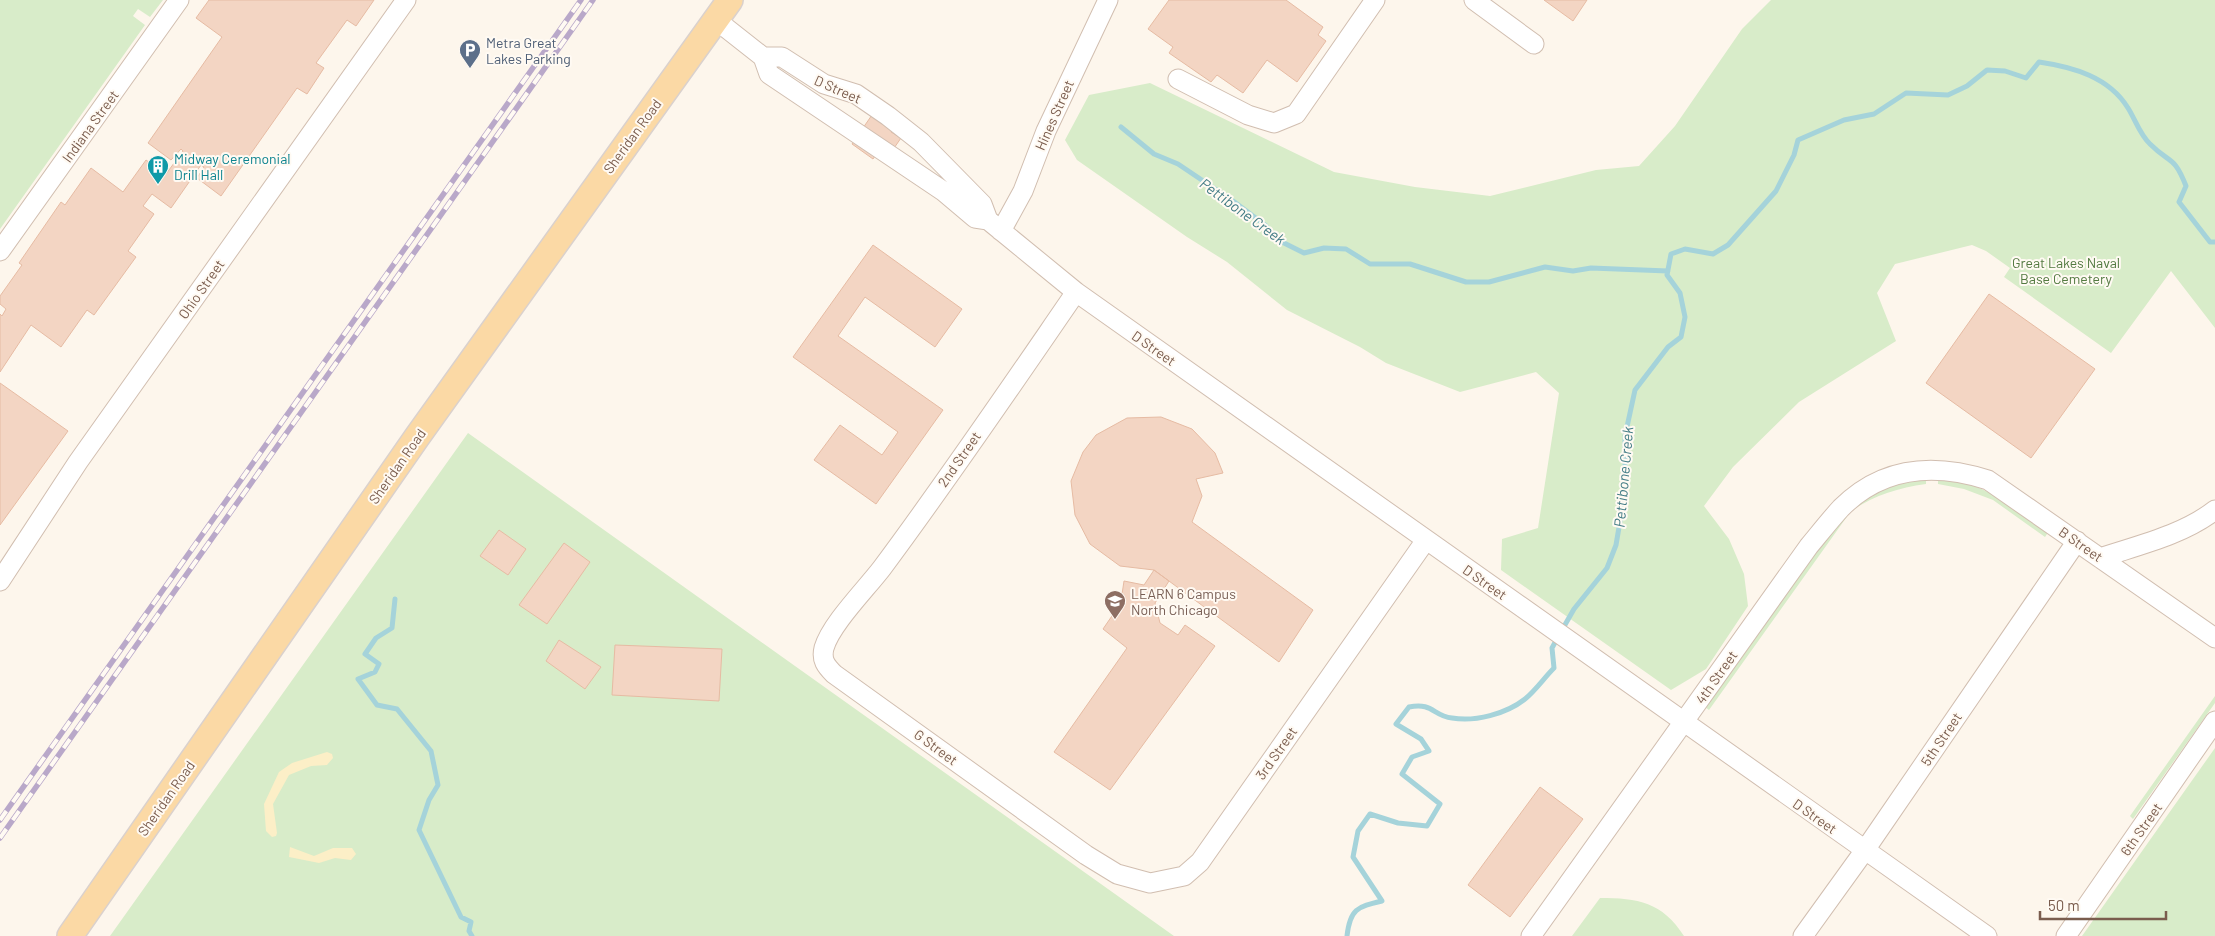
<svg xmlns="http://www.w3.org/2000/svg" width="2215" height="936" viewBox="0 0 2215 936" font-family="Barlow,sans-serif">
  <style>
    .green { fill: #d8ecc9 }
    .sand { fill: #fcefc7 }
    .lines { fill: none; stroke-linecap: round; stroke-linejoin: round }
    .stream { stroke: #a5d3da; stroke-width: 5 }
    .building { fill: #f3d5c3; stroke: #e6bba3 }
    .minor-casing { stroke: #d1beb0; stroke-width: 21 }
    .major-casing { stroke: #dad1cd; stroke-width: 28 }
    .minor { stroke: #fff; stroke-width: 19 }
    .major { stroke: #fbd9a5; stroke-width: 25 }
    .rail-casing { stroke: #b9a8c9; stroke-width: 5.5 }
    .rail { stroke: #fffaf3; stroke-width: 4; stroke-dasharray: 11; stroke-linecap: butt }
    .labels { text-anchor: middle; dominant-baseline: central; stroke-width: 4; stroke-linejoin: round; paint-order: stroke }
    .service-label { font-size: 14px; fill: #4e5e75; stroke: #fffaf3; text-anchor: start }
    .street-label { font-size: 14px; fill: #7a5c4d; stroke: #fffaf3 }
    .culture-label { font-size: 14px; fill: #0d838f; stroke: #fffaf3; text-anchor: start }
    .park-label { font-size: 14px; fill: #537a41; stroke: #fffaf3 }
    .education-label { font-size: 14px; fill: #785e54; stroke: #fffaf3; text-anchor: start }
    .water-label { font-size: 15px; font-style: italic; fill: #437c86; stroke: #fffaf3 }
  </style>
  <rect width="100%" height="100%" fill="#fdf6ec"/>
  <path class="green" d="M0 0H163L150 17 138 9 133 16 145 25 0 229Z
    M1771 0H2215V328L2171 271 2111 353 2004 277 2010 268 1986 251 1972 245 1895 264 1877 293 1896 341 1799 402 1733 467 1704 506 1729 539 1744 574 1748 606 1706 669 1671 690 1501 570 1502 539 1538 528 1559 393 1536 372 1460 392 1386 363 1360 347 1287 310 1227 262 1187 237 1077 160 1065 140 1089 95 1150 83 1334 172 1415 187 1490 196 1596 170 1639 166 1675 126 1742 29Z
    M468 433 1174 936H110Z
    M1926 477V484C1898 488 1875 495 1851 511L1709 710 1705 707 1843 513 1887 485Z
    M1938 478C1987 484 2010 504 2049 531L2045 537 1993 500 1964 489 1938 484Z
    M2215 696V703L2133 819 2130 816Z
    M2215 748V936H2082Z
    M1600 898C1638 898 1662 902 1684 936H1572Z"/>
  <path class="sand" d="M327 752 332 754 333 758 327 765 311 766 289 775 273 804 277 833 276 836 272 837 266 831 264 804 279 772 292 763Z
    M290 847 314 856 333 848H352L356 854 351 860 335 858 319 863 289 857Z"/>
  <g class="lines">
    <path class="stream" d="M1121 127 1154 154 1178 164 1233 201 1265 225 1278 240 1304 253 1324 248 1346 249 1370 264H1410L1466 282H1489L1545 267 1573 271 1591 268 1668 271
      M395 599 392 628 376 638 365 654 379 664 375 672 358 679 377 705 397 709 431 751 438 785 429 800 419 830 461 917 471 922 469 931 472 936
      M1562 630 1574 609 1607 568 1616 545 1625 492V436L1635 390 1668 347 1681 337 1685 317 1680 293 1667 275 1671 254 1685 249 1713 254 1728 245 1776 191 1794 155 1798 140 1844 120 1874 114 1906 93 1948 95 1967 86 1987 70 2005 71 2026 78 2039 62C2073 67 2109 77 2128 108 2135 119 2140 135 2150 144 2170 164 2174 155 2186 186L2179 202 2210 242H2215
      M1347 936C1350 909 1357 907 1382 901L1353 857 1358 831 1370 814 1398 823 1427 826 1440 804 1402 774 1412 757 1429 751 1421 739 1396 724 1409 707C1433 702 1433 716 1452 718 1475 722 1506 714 1525 699 1535 691 1544 678 1554 668L1552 648 1558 637"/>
  </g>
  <path class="building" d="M209 0H374L356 26 347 20 316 63 324 68 307 94 297 88 221 196 197 178 204 167 201 165 171 208 152 194 143 206 154 214 128 251 136 257 94 315 87 310 61 347 31 325 0 372V314L2 316 6 309 0 304V296L22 265 19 263 61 202 65 205 91 168 123 192 146 160 166 174 183 151 181 149 171 160 148 143 222 37 196 18Z
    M1169 0H1286L1323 27 1318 35 1326 41 1297 82 1267 60 1243 93 1217 75 1211 82 1169 53 1173 47 1148 29Z
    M1544 0H1587L1573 21Z
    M874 112 895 126 891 132 901 138 892 151 883 145 873 159 852 144Z
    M873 245 962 309 935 347 865 297 838 336 943 410 876 504 814 460 840 425 882 455 898 432 793 357Z
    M1989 294 2095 369 2031 458 1926 383Z
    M0 383 68 431 0 525Z
    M1161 417 1192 429 1215 453 1223 473 1196 479 1202 496 1192 522 1313 610 1279 662 1154 570 1120 566 1090 544 1075 515 1071 481 1083 452 1096 435 1127 418Z
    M499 530 526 549 508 575 480 556Z
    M564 543 590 562 547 624 519 605Z
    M1154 570 1169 581 1155 603 1160 623 1178 635 1185 625 1215 646 1110 790 1054 752 1127 648 1103 629 1116 610 1110 604 1114 597 1121 601 1124 581 1144 585Z
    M559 640 601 667 585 689 546 661Z
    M615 645 722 649 719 701 612 695Z
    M1540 787 1583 819 1510 917 1468 885Z"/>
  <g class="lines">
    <g class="minor-casing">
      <path id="minor" d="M1474 0 1534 44
        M716 20 763 57 769 74 943 191 975 218 988 220
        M763 57H782L824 84 856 94 888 116 921 142 982 204 988 220 1076 292 1987 936
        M1178 79 1248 115 1274 123 1296 114 1375 0
        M1001 231 1023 191 1046 131 1108 0
        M0 251 179 0
        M1076 292C1012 385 949 478 882 568 866 589 831 624 824 648 821 660 826 666 834 674L1086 855 1117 874 1150 883 1184 876 1200 862 1426 540
        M2100 558C2139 545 2183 535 2215 510
        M0 581 78 462 406 0
        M1531 936 1809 546C1819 534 1830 520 1841 508 1883 466 1935 463 1988 480L2215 638
        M1803 936 1865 850 2077 541
        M2066 936 2215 721"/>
    </g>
    <g class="major-casing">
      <path id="major" d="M70 936 417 437 730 0"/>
    </g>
    <use href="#minor" class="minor"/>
    <use href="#major" class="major"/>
    <g class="rail-casing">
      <path id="rail" d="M0 820 581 0
        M0 838 593 0"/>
    </g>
    <use href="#rail" class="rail"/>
  </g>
  <defs>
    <g id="parking-pin" transform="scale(1.125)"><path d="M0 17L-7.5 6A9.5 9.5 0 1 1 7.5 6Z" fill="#5c6f8a" stroke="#fffaf3"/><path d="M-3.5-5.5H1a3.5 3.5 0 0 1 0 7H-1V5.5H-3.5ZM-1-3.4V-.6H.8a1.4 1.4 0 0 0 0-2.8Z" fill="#fff"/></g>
    <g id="building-pin" transform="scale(1.125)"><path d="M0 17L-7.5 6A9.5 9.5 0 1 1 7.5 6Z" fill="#0f9aa8" stroke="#fffaf3"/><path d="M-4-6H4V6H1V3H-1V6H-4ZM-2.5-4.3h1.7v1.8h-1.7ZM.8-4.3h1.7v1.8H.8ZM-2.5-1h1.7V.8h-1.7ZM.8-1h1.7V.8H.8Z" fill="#fff"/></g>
    <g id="school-pin" transform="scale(1.125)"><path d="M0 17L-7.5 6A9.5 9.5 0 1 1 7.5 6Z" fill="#8d6e63" stroke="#fffaf3"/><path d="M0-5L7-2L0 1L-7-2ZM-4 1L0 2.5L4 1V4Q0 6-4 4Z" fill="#fff"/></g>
  </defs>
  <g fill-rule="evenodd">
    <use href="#parking-pin" x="470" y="50"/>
    <use href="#building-pin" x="158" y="166"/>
    <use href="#school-pin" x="1115" y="601"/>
  </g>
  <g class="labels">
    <g class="service-label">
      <text x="486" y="42">Metra Great<tspan x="486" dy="16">Lakes Parking</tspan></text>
    </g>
    <g class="street-label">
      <text transform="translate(838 89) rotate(24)">D Street</text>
      <text transform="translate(1054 115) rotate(-66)">Hines Street</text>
      <text transform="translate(90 126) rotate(-54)">Indiana Street</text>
      <text transform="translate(632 136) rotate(-54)">Sheridan Road</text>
      <text transform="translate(201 289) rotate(-55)">Ohio Street</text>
      <text transform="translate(1154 348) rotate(35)">D Street</text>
      <text transform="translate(959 459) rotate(-55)">2nd Street</text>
      <text transform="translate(397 466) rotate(-55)">Sheridan Road</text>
      <text transform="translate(2081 544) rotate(35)">B Street</text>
      <text transform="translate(1485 582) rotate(35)">D Street</text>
      <text transform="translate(1716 677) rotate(-55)">4th Street</text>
      <text transform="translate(1941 739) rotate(-56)">5th Street</text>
      <text transform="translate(936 747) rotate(36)">G Street</text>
      <text transform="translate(1276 753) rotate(-55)">3rd Street</text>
      <text transform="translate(166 798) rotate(-55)">Sheridan Road</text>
      <text transform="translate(1815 816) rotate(35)">D Street</text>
      <text transform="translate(2141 829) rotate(-55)">6th Street</text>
    </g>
    <g class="culture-label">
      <text x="174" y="158">Midway Ceremonial<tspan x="174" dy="16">Drill Hall</tspan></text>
    </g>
    <g class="park-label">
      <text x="2066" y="262">Great Lakes Naval<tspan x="2066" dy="16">Base Cemetery</tspan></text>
    </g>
    <g class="education-label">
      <text x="1131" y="593">LEARN 6 Campus<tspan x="1131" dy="16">North Chicago</tspan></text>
    </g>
    <g class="water-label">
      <text transform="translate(1243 211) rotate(36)">Pettibone Creek</text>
      <text transform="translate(1623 477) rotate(-85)">Pettibone Creek</text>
    </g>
  </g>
  <path d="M2040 911v8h126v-8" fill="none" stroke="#7a5c4d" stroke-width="2.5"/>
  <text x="2048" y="911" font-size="15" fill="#7a5c4d" stroke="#fffaf3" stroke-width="4" paint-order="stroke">50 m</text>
</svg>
